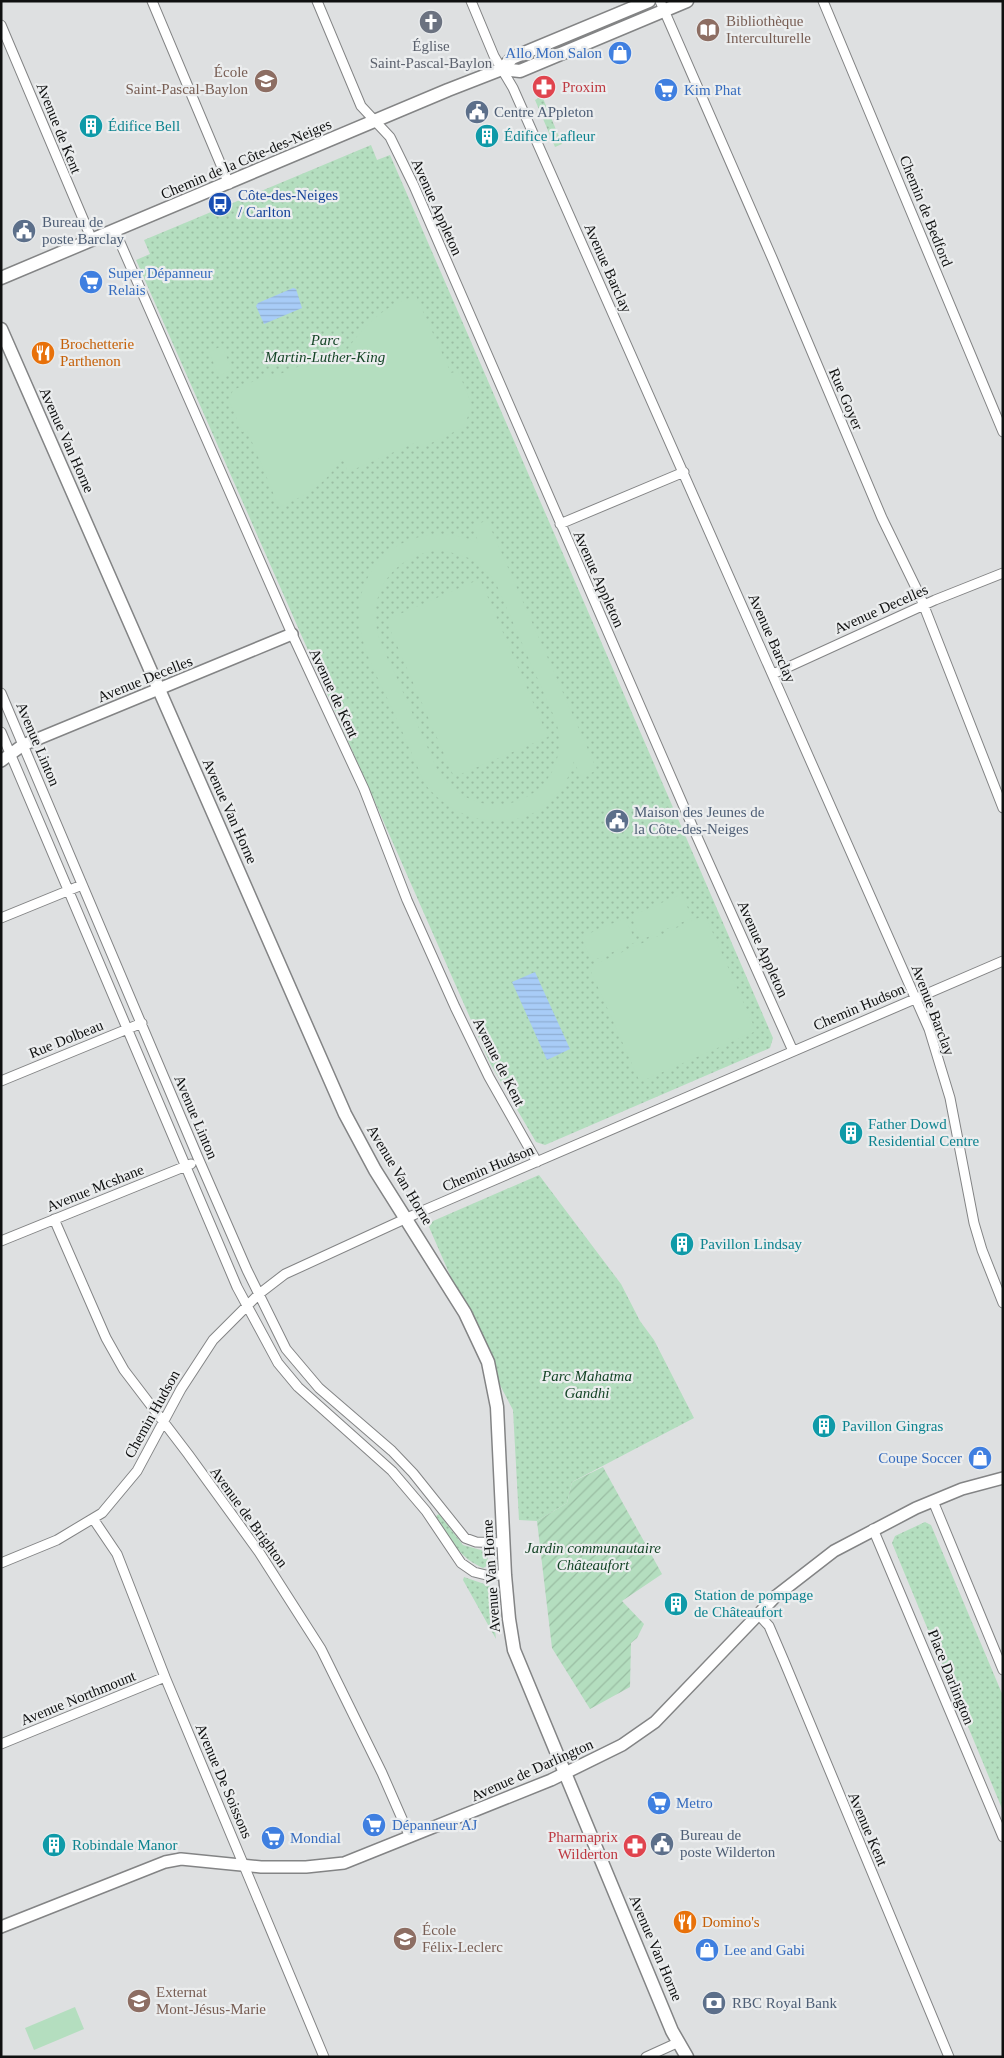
<svg xmlns="http://www.w3.org/2000/svg" width="1004" height="2058" viewBox="0 0 1004 2058" font-family="Georgia,serif">
  <style>
    .grass { fill: url(#grass-dots) }
    .garden { fill: url(#garden-furrows) }
    .pitch { fill: #b4debf; fill-rule: evenodd }
    .water { fill: url(#water-rules) }
    .lines { fill: none; stroke-linecap: round; stroke-linejoin: round }
    .minor-casing { stroke: #838485; stroke-width: 11 }
    .tertiary-casing { stroke: #838485; stroke-width: 14 }
    .secondary-casing { stroke: #838485; stroke-width: 15 }
    .minor { stroke: #fff; stroke-width: 9 }
    .tertiary { stroke: #fff; stroke-width: 11 }
    .secondary { stroke: #fff; stroke-width: 12 }
    .labels { text-anchor: middle; dominant-baseline: central; stroke-width: 4.5; stroke-linejoin: round; paint-order: stroke }
    .education-label { font-size: 15px; fill: #785e54; stroke: #ebedee; text-anchor: start }
    .worship-label { font-size: 15px; fill: #5b616d; stroke: #ebedee }
    .shop-label { font-size: 15px; fill: #366cbe; stroke: #ebedee; text-anchor: start }
    .health-label { font-size: 15px; fill: #be3a42; stroke: #ebedee; text-anchor: start }
    .service-label { font-size: 15px; fill: #4e5e75; stroke: #ebedee; text-anchor: start }
    .culture-label { font-size: 15px; fill: #0d838f; stroke: #ebedee; text-anchor: start }
    .street-label { font-size: 15px; fill: #0f1010; stroke: #ebedee }
    .transit-label { font-size: 15px; fill: #164399; stroke: #ebedee; text-anchor: start }
    .park-label { font-size: 15px; font-style: italic; fill: #154527; stroke: #ebedee }
    .food-label { font-size: 15px; fill: #c56008; stroke: #ebedee; text-anchor: start }
  </style>
  <defs>
    <pattern id="grass-dots" width="8" height="8" patternUnits="userSpaceOnUse" patternTransform="scale(1.25)"><rect width="8" height="8" fill="#b4debf"/><path d="M2 2h.1M6 6h.1" fill="none" stroke="#9abda3" stroke-width="1.8" stroke-linecap="round"/></pattern>
    <pattern id="garden-furrows" width="10" height="10" patternUnits="userSpaceOnUse" patternTransform="scale(1.25)"><rect width="10" height="10" fill="#b4debf"/><path d="M-1 1l2-2M0 10L10 0M9 11l2-2" fill="none" stroke="#9abda3"/></pattern>
    <pattern id="water-rules" width="6" height="5" patternUnits="userSpaceOnUse" patternTransform="scale(1.25)"><rect width="6" height="5" fill="#a8ccf7"/><path d="M0 2.5h6" fill="none" stroke="#8faed3"/></pattern>
  </defs>
  <rect width="100%" height="100%" fill="#dee0e1"/>
  <path class="grass" d="M542 96 562 144 555 147 535 100Z
    M371 145 377 160 390 155 773 1038 770 1048 545 1145 536 1142 490 1063 136 260 150 254 144 240Z
    M539 1175 621 1284 640 1321 654 1340 694 1418 572 1482 567 1503 537 1521 519 1520 513 1410 488 1362 429 1227 433 1221Z
    M439 1514 463 1545 488 1552 487 1566 483 1568C458 1557 450 1538 436 1516Z
    M925 1522 931 1525 1003 1696V1811L892 1543 895 1536Z
    M464 1577 490 1586 496 1639 463 1580Z"/>
  <path class="garden" d="M603 1467 662 1574 622 1601 644 1624 637 1638 631 1643 630 1687 590 1709 552 1648 537 1521 567 1503 572 1482Z"/>
  <path class="pitch" d="M416 296 451 373 458 371 472 405 464 427 421 448 417 442 348 472 342 458C326 484 306 496 279 507L247 430 242 432 229 400 233 390 268 375 270 378 345 348 347 350C364 325 386 304 416 296Z
    M222 346 232 370 219 376 209 352Z
    M487 520 597 770 581 778 574 761C554 834 468 839 425 784 413 756 401 728 388 700 371 662 347 624 366 581 373 566 384 553 399 545 424 531 453 531 479 543L472 527ZM443 550 472 559 494 579 556 721C578 799 477 839 436 767 423 737 409 706 396 676 389 661 380 645 377 630 368 585 401 552 443 550Z
    M480 579 548 737 454 777 386 620Z
    M682 894 692 918 641 940 631 916Z
    M705 915 756 1031 640 1082 589 967Z
    M625 918 636 942 592 961 581 937Z
    M75 2007 84 2029 34 2050 25 2028Z"/>
  <path class="water" d="M293 288 296 289 302 308 264 324 256 306 258 303Z
    M535 972 570 1049 547 1060 512 982Z"/>
  <g class="lines">
    <g class="minor-casing">
      <path id="minor" d="M152 1 229 184
        M317 1 361 106 390 137 414 186 694 830 793 1051
        M471 1 494 56 513 88 929 1029 950 1098 974 1223 982 1250 1003 1303
        M660 1 773 260 882 518 920 596 1003 808
        M823 1 1003 432
        M1 25 92 240
        M115 231 292 634 364 789 407 900 455 1007 489 1077 537 1162
        M560 524 684 472
        M773 674 935 600 1003 573
        M1 693 199 1160 247 1270 286 1349 319 1388 392 1451 413 1473 465 1538 476 1542 503 1543
        M1 732 237 1287 278 1363 298 1387 392 1471 426 1511 461 1563 474 1572 486 1575H505
        M1 918 82 885
        M1 1081 142 1023
        M54 1219 106 1338 124 1370 188 1454 259 1552 321 1649 382 1773 410 1837
        M1 1241 191 1164
        M933 1501 1003 1670
        M94 1520 117 1554 165 1677 324 2057
        M873 1529 1003 1837
        M1 1563 57 1540 102 1513 137 1471 181 1389 213 1340 259 1294 285 1274 420 1212 1003 961
        M758 1614 769 1626 784 1661 949 2057
        M1 1744 165 1677
        M646 2057 679 2042"/>
    </g>
    <g class="tertiary-casing">
      <path id="tertiary" d="M1 761 23 745 292 634
        M1 1927 165 1862 181 1859 261 1867H306L344 1863 551 1780 622 1745 655 1722 776 1596 834 1551 916 1508 962 1489 1003 1478"/>
    </g>
    <g class="secondary-casing">
      <path id="secondary" d="M502 69 512 58 649 1
        M1 278 448 90 502 69 520 71 687 1
        M1 329 345 1114 375 1170 465 1313 488 1362 497 1407 505 1575 509 1619 514 1650 672 2031 687 2057"/>
    </g>
    <use href="#minor" class="minor"/>
    <use href="#tertiary" class="tertiary"/>
    <use href="#secondary" class="secondary"/>
  </g>
  <defs>
    <g id="church-disc" transform="scale(1.25)"><circle r="9.5" fill="#6b7280" stroke="#ebedee"/><path d="M-1.2-6h2.4v3.5h3.3v2.4h-3.3V6h-2.4V-.1h-3.3v-2.4h3.3Z" fill="#fff"/></g>
    <g id="library-disc" transform="scale(1.25)"><circle r="9.5" fill="#8d6e63" stroke="#ebedee"/><path d="M-6-4Q-3-5.5-.7-3.5V5Q-3 3-6 4ZM6-4Q3-5.5 .7-3.5V5Q3 3 6 4Z" fill="#fff"/></g>
    <g id="shop-disc" transform="scale(1.25)"><circle r="9.5" fill="#3f7fe0" stroke="#ebedee"/><path d="M-5-2.5h2.3a2.7 3.5 0 0 1 5.4 0H5L5.5 6h-11ZM-1.5-2.5h3a1.5 2.3 0 0 0-3 0Z" fill="#fff"/></g>
    <g id="school-disc" transform="scale(1.25)"><circle r="9.5" fill="#8d6e63" stroke="#ebedee"/><path d="M0-5L7-2L0 1L-7-2ZM-4 1L0 2.5L4 1V4Q0 6-4 4Z" fill="#fff"/></g>
    <g id="pharmacy-disc" transform="scale(1.25)"><circle r="9.5" fill="#e0444e" stroke="#ebedee"/><path d="M-2-6h4v4h4v4h-4v4h-4v-4h-4v-4h4Z" fill="#fff"/></g>
    <g id="supermarket-disc" transform="scale(1.25)"><circle r="9.5" fill="#3f7fe0" stroke="#ebedee"/><path d="M-6-5.5h2.5l.6 2H6L4.5 2H-2.5L-4.4-4H-6ZM-1.5 3.2a1.3 1.3 0 1 0 .1 0ZM3 3.2a1.3 1.3 0 1 0 .1 0Z" fill="#fff"/></g>
    <g id="civic-disc" transform="scale(1.25)"><circle r="9.5" fill="#5c6f8a" stroke="#ebedee"/><path d="M-.6-6.5H3V-4.5H.6V-3L4-1V1h2V6H-6V1h2V-1L-.6-3ZM-1.2 2.5V6h2.4V2.5Z" fill="#fff"/></g>
    <g id="building-disc" transform="scale(1.25)"><circle r="9.5" fill="#0f9aa8" stroke="#ebedee"/><path d="M-4-6H4V6H1V3H-1V6H-4ZM-2.5-4.3h1.7v1.8h-1.7ZM.8-4.3h1.7v1.8H.8ZM-2.5-1h1.7V.8h-1.7ZM.8-1h1.7V.8H.8Z" fill="#fff"/></g>
    <g id="bus-disc" transform="scale(1.25)"><circle r="9.5" fill="#1a4fb4" stroke="#ebedee"/><path d="M-5-6H5V4H4V6H2V4H-2V6H-4V4H-5ZM-3.5-4V0h7V-4ZM-3.5 1.2v1.5H-2V1.2ZM2 1.2v1.5H3.5V1.2Z" fill="#fff"/></g>
    <g id="restaurant-disc" transform="scale(1.25)"><circle r="9.5" fill="#e8710a" stroke="#ebedee"/><path d="M-5-6h1v4h1v-4h1v4h1v-4h1v5L-1.5 .5V6h-2V.5L-5-1ZM5-6V6H3V1.5H1.5Q1.5-4 5-6Z" fill="#fff"/></g>
    <g id="bank-disc" transform="scale(1.25)"><circle r="9.5" fill="#5c6f8a" stroke="#ebedee"/><path d="M-6-4H6V4H-6ZM0-2.3a2.3 2.3 0 1 0 0 4.6a2.3 2.3 0 1 0 0-4.6Z" fill="#fff"/></g>
  </defs>
  <g fill-rule="evenodd">
    <use href="#church-disc" x="431" y="22"/>
    <use href="#library-disc" x="708" y="30"/>
    <use href="#shop-disc" x="620" y="53"/>
    <use href="#school-disc" x="266" y="81"/>
    <use href="#pharmacy-disc" x="544" y="87"/>
    <use href="#supermarket-disc" x="666" y="90"/>
    <use href="#civic-disc" x="477" y="112"/>
    <use href="#building-disc" x="91" y="126"/>
    <use href="#building-disc" x="487" y="136"/>
    <use href="#bus-disc" x="220" y="204"/>
    <use href="#civic-disc" x="24" y="231"/>
    <use href="#supermarket-disc" x="91" y="282"/>
    <use href="#restaurant-disc" x="43" y="353"/>
    <use href="#civic-disc" x="617" y="821"/>
    <use href="#building-disc" x="851" y="1133"/>
    <use href="#building-disc" x="682" y="1244"/>
    <use href="#building-disc" x="824" y="1426"/>
    <use href="#shop-disc" x="980" y="1458"/>
    <use href="#building-disc" x="676" y="1604"/>
    <use href="#supermarket-disc" x="659" y="1803"/>
    <use href="#supermarket-disc" x="374" y="1825"/>
    <use href="#supermarket-disc" x="273" y="1838"/>
    <use href="#civic-disc" x="662" y="1844"/>
    <use href="#building-disc" x="54" y="1845"/>
    <use href="#pharmacy-disc" x="635" y="1846"/>
    <use href="#restaurant-disc" x="685" y="1922"/>
    <use href="#school-disc" x="405" y="1939"/>
    <use href="#shop-disc" x="707" y="1950"/>
    <use href="#school-disc" x="139" y="2001"/>
    <use href="#bank-disc" x="714" y="2003"/>
  </g>
  <g class="labels">
    <g class="education-label">
      <text x="726" y="21">Bibliothèque<tspan x="726" dy="17">Interculturelle</tspan></text>
      <text x="248" y="72" text-anchor="end">École<tspan x="248" dy="17">Saint-Pascal-Baylon</tspan></text>
      <text x="422" y="1930">École<tspan x="422" dy="17">Félix-Leclerc</tspan></text>
      <text x="156" y="1992">Externat<tspan x="156" dy="17">Mont-Jésus-Marie</tspan></text>
    </g>
    <g class="worship-label">
      <text x="431" y="46">Église<tspan x="431" dy="17">Saint-Pascal-Baylon</tspan></text>
    </g>
    <g class="shop-label">
      <text x="602" y="53" text-anchor="end">Allo Mon Salon</text>
      <text x="684" y="90">Kim Phat</text>
      <text x="108" y="273">Super Dépanneur<tspan x="108" dy="17">Relais</tspan></text>
      <text x="962" y="1458" text-anchor="end">Coupe Soccer</text>
      <text x="676" y="1803">Metro</text>
      <text x="392" y="1825">Dépanneur AJ</text>
      <text x="290" y="1838">Mondial</text>
      <text x="724" y="1950">Lee and Gabi</text>
    </g>
    <g class="health-label">
      <text x="562" y="87">Proxim</text>
      <text x="618" y="1837" text-anchor="end">Pharmaprix<tspan x="618" dy="17">Wilderton</tspan></text>
    </g>
    <g class="service-label">
      <text x="494" y="112">Centre APpleton</text>
      <text x="42" y="222">Bureau de<tspan x="42" dy="17">poste Barclay</tspan></text>
      <text x="634" y="812">Maison des Jeunes de<tspan x="634" dy="17">la Côte-des-Neiges</tspan></text>
      <text x="680" y="1835">Bureau de<tspan x="680" dy="17">poste Wilderton</tspan></text>
      <text x="732" y="2003">RBC Royal Bank</text>
    </g>
    <g class="culture-label">
      <text x="108" y="126">Édifice Bell</text>
      <text x="504" y="136">Édifice Lafleur</text>
      <text x="868" y="1124">Father Dowd<tspan x="868" dy="17">Residential Centre</tspan></text>
      <text x="700" y="1244">Pavillon Lindsay</text>
      <text x="842" y="1426">Pavillon Gingras</text>
      <text x="694" y="1595">Station de pompage<tspan x="694" dy="17">de Châteaufort</tspan></text>
      <text x="72" y="1845">Robindale Manor</text>
    </g>
    <g class="street-label">
      <text transform="translate(59 128) rotate(68)">Avenue de Kent</text>
      <text transform="translate(246 159) rotate(-23)">Chemin de la Côte-des-Neiges</text>
      <text transform="translate(437 207) rotate(66)">Avenue Appleton</text>
      <text transform="translate(926 211) rotate(68)">Chemin de Bedford</text>
      <text transform="translate(608 268) rotate(66)">Avenue Barclay</text>
      <text transform="translate(846 399) rotate(67)">Rue Goyer</text>
      <text transform="translate(67 440) rotate(66)">Avenue Van Horne</text>
      <text transform="translate(599 579) rotate(66)">Avenue Appleton</text>
      <text transform="translate(881 609) rotate(-24)">Avenue Decelles</text>
      <text transform="translate(772 638) rotate(66)">Avenue Barclay</text>
      <text transform="translate(145 679) rotate(-22)">Avenue Decelles</text>
      <text transform="translate(334 693) rotate(65)">Avenue de Kent</text>
      <text transform="translate(38 744) rotate(67)">Avenue Linton</text>
      <text transform="translate(230 811) rotate(66)">Avenue Van Horne</text>
      <text transform="translate(763 949) rotate(66)">Avenue Appleton</text>
      <text transform="translate(859 1007) rotate(-23)">Chemin Hudson</text>
      <text transform="translate(933 1010) rotate(69)">Avenue Barclay</text>
      <text transform="translate(66 1039) rotate(-22)">Rue Dolbeau</text>
      <text transform="translate(499 1062) rotate(63)">Avenue de Kent</text>
      <text transform="translate(196 1117) rotate(67)">Avenue Linton</text>
      <text transform="translate(488 1168) rotate(-23)">Chemin Hudson</text>
      <text transform="translate(400 1175) rotate(59)">Avenue Van Horne</text>
      <text transform="translate(95 1188) rotate(-22)">Avenue Mcshane</text>
      <text transform="translate(152 1414) rotate(-61)">Chemin Hudson</text>
      <text transform="translate(249 1517) rotate(54)">Avenue de Brighton</text>
      <text transform="translate(491 1576) rotate(-94)">Avenue Van Horne</text>
      <text transform="translate(951 1677) rotate(68)">Place Darlington</text>
      <text transform="translate(78 1698) rotate(-22)">Avenue Northmount</text>
      <text transform="translate(532 1770) rotate(-24)">Avenue de Darlington</text>
      <text transform="translate(224 1781) rotate(67)">Avenue De Soissons</text>
      <text transform="translate(868 1829) rotate(67)">Avenue Kent</text>
      <text transform="translate(656 1948) rotate(67)">Avenue Van Horne</text>
    </g>
    <g class="transit-label">
      <text x="238" y="195">Côte-des-Neiges<tspan x="238" dy="17">/ Carlton</tspan></text>
    </g>
    <g class="park-label">
      <text x="325" y="340">Parc<tspan x="325" dy="17">Martin-Luther-King</tspan></text>
      <text x="587" y="1376">Parc Mahatma<tspan x="587" dy="17">Gandhi</tspan></text>
      <text x="593" y="1548">Jardin communautaire<tspan x="593" dy="17">Châteaufort</tspan></text>
    </g>
    <g class="food-label">
      <text x="60" y="344">Brochetterie<tspan x="60" dy="17">Parthenon</tspan></text>
      <text x="702" y="1922">Domino's</text>
    </g>
  </g>
  <rect width="1004" height="2058" fill="none" stroke="#0f1010" stroke-width="5"/>
</svg>
